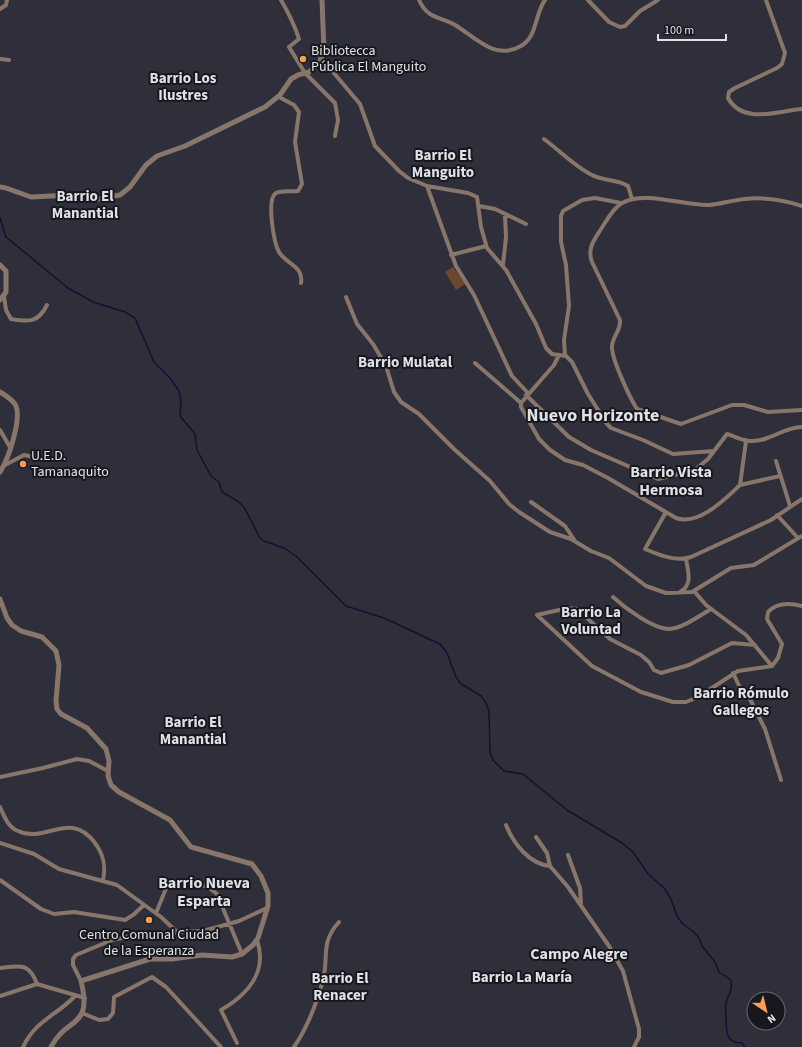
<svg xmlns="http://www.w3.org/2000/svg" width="802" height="1047" viewBox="0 0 802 1047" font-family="'Source Sans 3',sans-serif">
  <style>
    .green { fill: #6d482e }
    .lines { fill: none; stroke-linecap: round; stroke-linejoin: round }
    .stream { stroke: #121133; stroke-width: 1.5 }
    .minor { stroke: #89766a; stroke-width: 4 }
    .tertiary { stroke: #89766a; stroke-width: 5 }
    .poi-dot { fill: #fd9c55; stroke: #17181d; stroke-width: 1.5 }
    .labels { text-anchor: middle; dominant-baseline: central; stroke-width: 4; stroke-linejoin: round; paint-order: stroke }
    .poi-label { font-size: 14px; fill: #e0e1e8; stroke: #17181d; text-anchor: start }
    .neighbourhood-label { font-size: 15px; font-weight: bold; fill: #e0e1e8; stroke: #17181d }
    .quarter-label { font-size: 16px; font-weight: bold; fill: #e0e1e8; stroke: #17181d }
    .district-label { font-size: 18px; font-weight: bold; fill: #e0e1e8; stroke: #17181d }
  </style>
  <rect width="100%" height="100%" fill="#2e2f3a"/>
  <path class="green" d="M453 267 465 284 456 290 445 272Z"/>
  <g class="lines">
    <path class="stream" d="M0 218 6 237 68 288 93 302 125 312 135 318 154 362 170 378 179 391 181 402 180 416 195 434 197 450 211 476 219 482 222 492 239 502 244 507 260 538 264 541 284 548 296 556 346 606 384 618 440 644 447 653 456 677 460 683 481 696 486 703 489 711 490 753 493 760 504 771 523 774 567 810 622 843 633 852 648 874 664 888 671 899 677 916 683 924 694 932 699 938 702 946 715 962 719 972 731 980C733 993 728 993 726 1003 725 1008 726 1014 726 1019 727 1033 725 1042 742 1043L745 1047"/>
    <path class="minor" d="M281 0C288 12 295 26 299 39L289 47 305 73 335 103 338 120 335 136
      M419 0C428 20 440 16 455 25 475 37 494 60 519 47 538 38 534 15 545 0
      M588 0 609 22 620 27 625 26 640 11 658 0
      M766 0 785 53 782 64 777 68 735 88 729 92 728 98C743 125 777 111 802 109
      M0 9 6 5 7 0
      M0 59 9 60
      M322 59 360 104 375 146 399 171 408 178 427 186 468 193 477 197 481 227 487 248 506 270 536 324 546 348 552 354 566 356 572 362 588 394 607 424 611 428 643 440 673 454 714 451
      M279 97 294 105 299 112 295 142 302 184 298 191C291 192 282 190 276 193 266 199 274 243 279 252 286 264 304 266 301 283
      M544 139C559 150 575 167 592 175 603 181 617 179 628 186L632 199
      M427 186 456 266 474 295 512 376 528 393
      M479 206 495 209 526 224
      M802 206C784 200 764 197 745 199 733 200 721 204 709 205 683 206 645 190 622 203 613 208 607 220 601 229 594 240 587 248 592 262L620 320C621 330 613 336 612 346 611 358 630 398 637 409L681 424 732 405H744L768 412 802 410
      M451 255 486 246
      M503 265 506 237 505 216
      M4 296 6 310 11 319C29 322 38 323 47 305
      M346 297 357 324 373 344 386 366 394 392 401 402 419 414 454 449 490 481 509 504 519 512 550 532 571 539 591 551 609 558 646 586 666 593 692 592 731 568 754 565 802 536
      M559 355 554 365 521 403V407L539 439 550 450 565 460 583 465 608 478 676 518C699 526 725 499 740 485L746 441
      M565 356 564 340 569 306 566 265 561 242V216L563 211 582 200 595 198 621 203
      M475 363 521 403
      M526 395 569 437 591 450 658 479 695 470 708 459 727 434C735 436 742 441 751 441 769 442 786 426 802 427
      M0 430 11 449
      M776 461 790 506
      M5 465 24 455 43 459
      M740 485 780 476
      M531 502 565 526 575 541
      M666 512 645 549C659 555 676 562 691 557L771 520 802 499
      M777 515 798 538
      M694 591 706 605 746 635 772 666
      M680 592C693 585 688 571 686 559
      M613 597C625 608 653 629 669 629 683 628 699 616 711 609
      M755 645 732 643 689 665 661 673 654 670 649 662 641 655 610 639 577 609 568 608 537 615 592 666 641 692 673 702H686L698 697 738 671 772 666 778 658 782 644 767 619 768 612C777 602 790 603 802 606
      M733 673 743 694 747 693 765 729 781 780
      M0 777 43 768 77 759 89 761 108 771
      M0 807C4 816 8 827 18 831 46 844 70 809 95 843 104 855 106 866 103 880
      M506 825C513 843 529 864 550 866
      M536 837 547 853 550 866 568 887 609 946 623 971 639 1029V1037L634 1047
      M0 843 34 854 59 869 117 885 161 917 176 931
      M568 855 580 888 581 904
      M0 880 41 909 54 914 74 912 125 920 133 915 144 905
      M156 913 167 886 173 881 185 880 208 887 217 894 242 954
      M0 968C20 966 29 962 37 984
      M81 981 73 965V959L76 955 112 940 143 934 203 931 239 921 267 908
      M0 996 37 984 85 998
      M82 1013 99 1020 108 1019 113 1013 114 997 152 977 166 987 221 1047
      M237 1043 221 1010C247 995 268 972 257 940
      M23 1047C36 1020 56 1016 75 996
      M294 1047C307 1028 317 1002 323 980 329 956 320 943 339 922"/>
    <path class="tertiary" d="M0 187 6 188 31 197 71 195 98 199 120 195 130 187 146 165 157 156 185 146 265 107 280 95 291 79 298 75 309 72 319 63 324 51 322 0
      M0 265 6 271V292L0 300
      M0 392C5 395 11 399 15 404 23 417 8 460 0 472
      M0 599 7 618 12 625 21 631 42 637 56 651 59 665 56 701 57 709 61 714 87 728 106 749 109 761 108 776 111 785 119 792 170 820 191 847 252 864 261 876 268 893V906L258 938 253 945 242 954 232 957 202 955 172 959H150L81 981C93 1029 67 1016 51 1047"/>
  </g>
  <g class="poi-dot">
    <circle cx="303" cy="59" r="4"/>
    <circle cx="23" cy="464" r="4"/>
    <circle cx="149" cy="920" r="4"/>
  </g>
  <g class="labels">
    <g class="poi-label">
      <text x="311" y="51">Bibliotecca<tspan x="311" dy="16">Pública El Manguito</tspan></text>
      <text x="31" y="456">U.E.D.<tspan x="31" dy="16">Tamanaquito</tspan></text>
      <text x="149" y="935" text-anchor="middle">Centro Comunal Ciudad<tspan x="149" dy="16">de la Esperanza</tspan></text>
    </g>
    <g class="neighbourhood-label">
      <text x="183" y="78">Barrio Los<tspan x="183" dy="17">Ilustres</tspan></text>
      <text x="443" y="155">Barrio El<tspan x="443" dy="17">Manguito</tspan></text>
      <text x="85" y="196">Barrio El<tspan x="85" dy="17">Manantial</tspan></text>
      <text x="405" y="362">Barrio Mulatal</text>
      <text x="591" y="612">Barrio La<tspan x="591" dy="17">Voluntad</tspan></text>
      <text x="741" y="693">Barrio Rómulo<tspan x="741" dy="17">Gallegos</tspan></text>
      <text x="193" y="722">Barrio El<tspan x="193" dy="17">Manantial</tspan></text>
      <text x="522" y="977">Barrio La María</text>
      <text x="340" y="978">Barrio El<tspan x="340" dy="17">Renacer</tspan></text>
    </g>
    <g class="quarter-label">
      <text x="671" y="472">Barrio Vista<tspan x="671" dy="18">Hermosa</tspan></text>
      <text x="204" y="883">Barrio Nueva<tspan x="204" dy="18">Esparta</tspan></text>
      <text x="579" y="954">Campo Alegre</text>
    </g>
    <g class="district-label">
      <text x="593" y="415">Nuevo Horizonte</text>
    </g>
  </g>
  <g transform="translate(766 1011) rotate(145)"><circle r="19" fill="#17181d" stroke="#67686e"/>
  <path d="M0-3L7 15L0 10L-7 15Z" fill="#fd9c55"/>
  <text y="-6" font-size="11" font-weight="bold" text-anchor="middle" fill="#e0e1e8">N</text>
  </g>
  <path d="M658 34v6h68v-6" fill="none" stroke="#e0e1e8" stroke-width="2"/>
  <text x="664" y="34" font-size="12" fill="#e0e1e8" stroke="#17181d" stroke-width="3" paint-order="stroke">100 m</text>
</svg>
